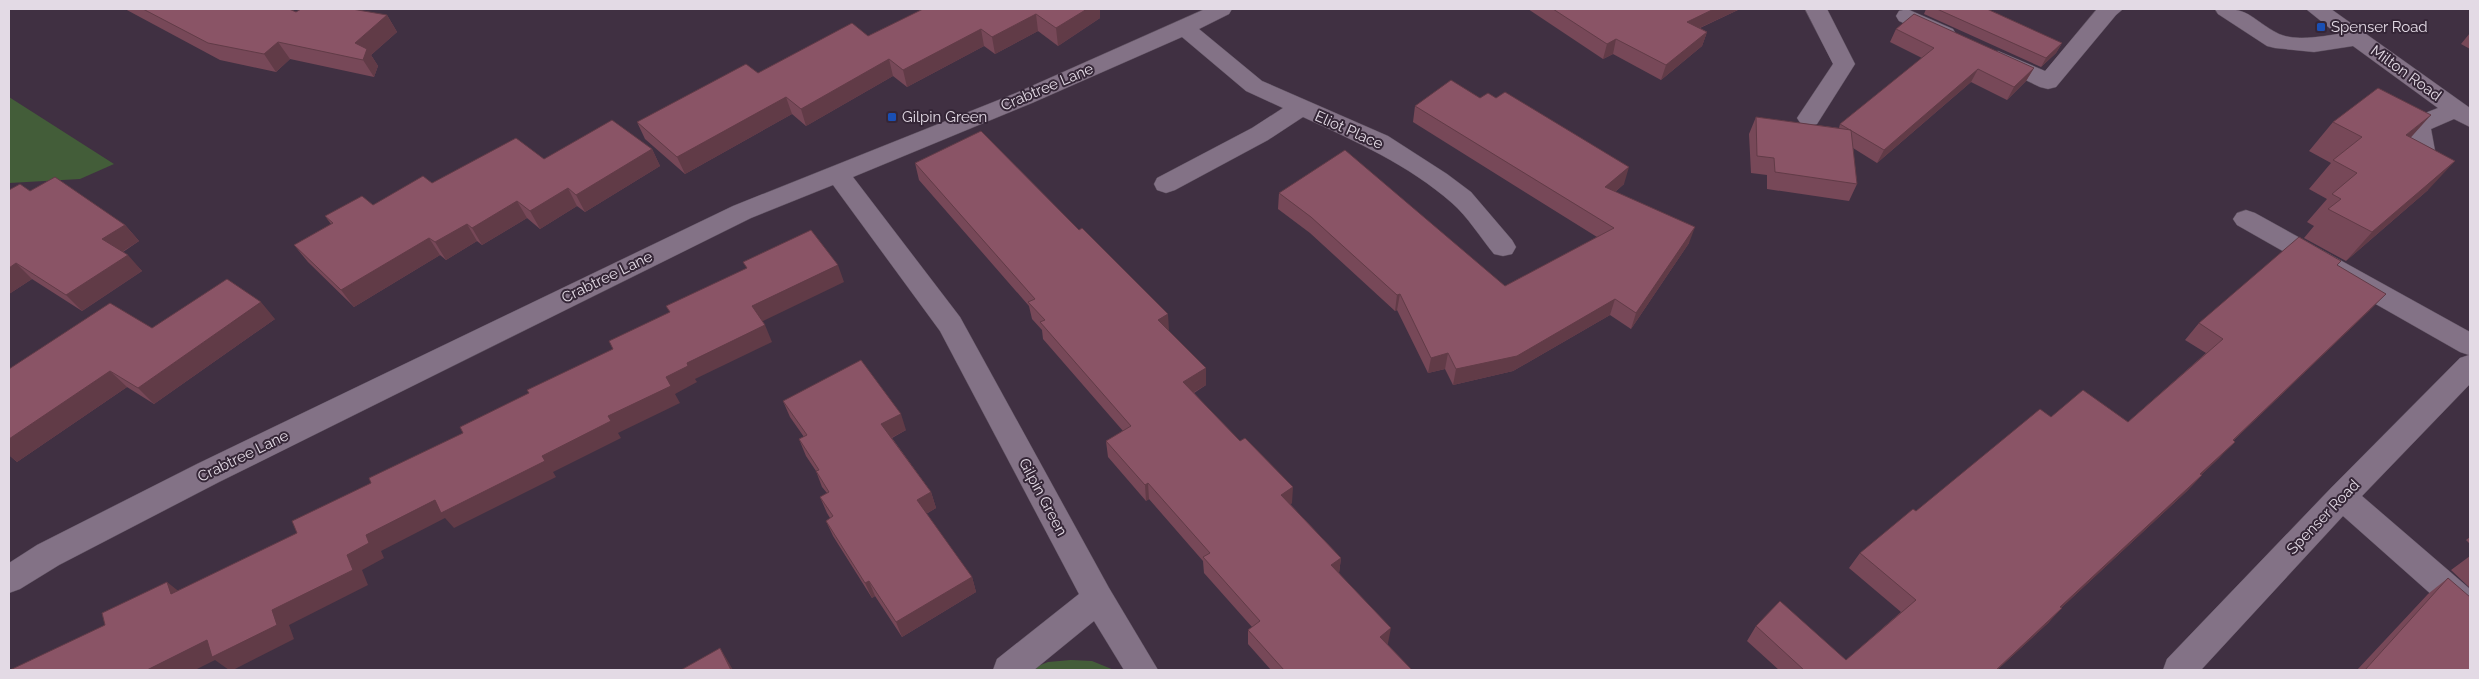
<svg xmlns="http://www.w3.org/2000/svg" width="2479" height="679" viewBox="0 0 2479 679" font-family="Raleway,sans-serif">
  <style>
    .green { fill: #435d39 }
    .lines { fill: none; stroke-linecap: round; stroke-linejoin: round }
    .minor-casing { stroke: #5b4e5d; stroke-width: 1 }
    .minor { fill: #837286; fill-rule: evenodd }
    .wall { fill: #774858 }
    .shaded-wall { fill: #613b47 }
    .building { fill: #8a5466; stroke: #613b47 }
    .transit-dot { fill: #1a4fb4; stroke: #352637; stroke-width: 2 }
    .labels { text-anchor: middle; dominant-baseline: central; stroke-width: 4; stroke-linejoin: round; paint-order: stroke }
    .poi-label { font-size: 15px; fill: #e3dae5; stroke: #352637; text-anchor: start }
    .street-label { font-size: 15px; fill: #e3dae5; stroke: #352637 }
  </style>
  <rect width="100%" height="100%" fill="#403042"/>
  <path class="green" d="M9 97 114 164 80 179 9 183Z
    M1071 660 1092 661 1114 670H1028L1048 662Z"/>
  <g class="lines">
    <g class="minor-casing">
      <path id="minor" d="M1205 9H1232L1229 14 1199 29 1262 81 1388 136 1447 174 1471 192 1512 240 1516 247 1512 254 1503 256 1494 254C1480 237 1468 217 1452 203 1409 165 1355 141 1303 117L1268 140 1175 190 1166 193 1157 190 1154 184 1157 178 1252 128 1283 108 1246 91 1182 37 1032 103 853 177 960 317 1109 588 1158 670H1124L1094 621 1034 670H993L997 659 1079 594 940 331 833 185 751 218 219 482 59 565 20 589 9 593V563L37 545 197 464 733 206 1016 93Z
        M1805 9H1827L1855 64 1817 124 1809 126 1801 124 1797 118 1833 64Z
        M1907 9 1953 29 1956 34 1953 39 1945 41 1899 21 1896 16 1899 11Z
        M2097 9H2123L2116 15 2056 87 2048 89 2040 87 1990 63 1987 58 1990 53 1998 51 2045 71Z
        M2215 9C2251 7 2250 19 2279 34 2294 41 2321 37 2337 34L2306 9H2331L2470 108V127L2454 119 2431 129 2438 167 2435 173 2426 175 2417 173 2414 167 2406 130 2415 117 2438 108 2353 46 2314 52 2275 48 2267 46 2218 14Z
        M2246 210 2255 213 2470 332V384L2362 496 2470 589V623L2459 619 2343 516 2201 670H2163L2167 659 2331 488 2460 358 2469 355 2460 352 2237 225 2233 219 2237 213Z"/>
    </g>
    <use href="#minor" class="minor"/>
  </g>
  <path class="wall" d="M125 9H289L296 12 387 15 397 32 371 55 378 66 374 77 290 59 276 72 220 60Z
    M923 9H1100V18L1058 46 1038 31 995 54 984 46 907 87 893 76 806 126 792 114 685 174 645 139 637 122 758 73 868 36Z
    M1528 9H1740L1700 28 1707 32 1702 46 1661 80 1613 54 1603 59Z
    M1926 9H1987L2062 43 2056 53 2041 67 1924 14Z
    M1896 29 2034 68 2026 81 2007 100 1971 82 1877 163 1853 148 1857 184 1849 201 1767 189V175L1751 173 1749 134 1756 117 1839 128 1840 124 1922 58 1890 42Z
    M2470 33V49L2461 44Z
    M1480 98 1624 184 1615 192 1689 243 1631 329 1610 315 1513 371 1453 385 1445 369 1428 373 1397 310 1395 311 1310 233 1278 209 1279 193 1505 286 1597 237 1413 122 1415 106Z
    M2333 122 2410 137 2428 190 2346 261 2304 238 2314 226 2307 222 2327 199 2309 189 2331 163 2309 151Z
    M652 149 660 166 585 212 577 206 540 229 527 218 482 245 477 241 446 260 440 255 354 307 308 262 294 245 331 224 325 216 373 205 432 183 544 159Z
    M915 163 1169 331 1206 385 1194 393 1292 503 1290 504 1341 558 1339 573 1388 643 1387 644 1412 670H1271L1248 644V630L1252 627 1204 573 1203 561 1149 499 1146 501 1108 457 1106 441 1123 431 1043 339 1042 330 1032 319 1029 306 919 180Z
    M9 190 30 191 125 225 139 241 123 252 142 271 82 311 32 279 9 294Z
    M2337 265 2370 310 2233 441 2219 458 2201 475H2202L2187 491 2061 608 2048 623 1997 670H1779L1747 641 1756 626 1846 660 1901 612 1849 568 1860 553 1916 511 2051 417 2128 422 2206 353 2185 340 2199 323Z
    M275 319 154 404 127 387 17 462 9 455V369L152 328Z
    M783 401 906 430 892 438 931 492 936 508 926 514 972 577 976 592 902 637 875 596 872 598 833 536 826 521 830 518 827 513 820 497 827 493 822 487 816 471 806 456 799 439 804 437 790 417Z
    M2470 537V544L2466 540Z
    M2470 556V588L2451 570Z
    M2448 578 2470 670H2357L2428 594Z"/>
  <path class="shaded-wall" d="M1087 9H1100V18L1058 46 1056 28Z
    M1714 9H1740L1682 36 1687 22Z
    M1036 14 1038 31 995 54 992 37Z
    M387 15 397 32 371 55 378 66 374 77 363 60 355 43Z
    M981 29 984 46 907 87 903 70Z
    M1707 32 1702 46 1661 80 1666 65Z
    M1616 39 1613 54 1603 59 1607 44Z
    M278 42 290 59 276 72 264 54Z
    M2062 43 2056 53 2041 67 2046 58Z
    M889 59 893 76 806 126 801 109Z
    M2034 68 2026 81 2007 100 2014 87Z
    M1978 69 1971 82 1877 163 1884 150Z
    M786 97 792 114 685 174 677 157Z
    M2431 115 2405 144 2406 135Z
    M652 149 660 166 585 212 576 195Z
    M2455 161 2428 190 2346 261 2372 232Z
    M1629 167 1624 184 1601 204 1605 187Z
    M568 188 577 206 540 229 530 211Z
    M517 201 527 218 482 245 472 228Z
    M467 224 477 241 446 260 435 242Z
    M125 225 139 241 117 255 102 239Z
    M1695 227 1689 243 1631 329 1636 313Z
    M429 238 440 255 354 307 341 290Z
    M128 255 142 271 82 311 66 295Z
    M16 263 32 279 9 294V268Z
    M838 265 844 282 759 323 752 306Z
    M1400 294 1397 310 1395 311 1397 295Z
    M2386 294 2370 310 2217 456 2233 440Z
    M1615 299 1610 315 1513 371 1453 385 1456 369Z
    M261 302 275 319 154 404 138 388Z
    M1168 314 1169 331 1158 320Z
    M765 325 772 342 695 379 697 382 675 394 680 403 618 433 621 438 553 472 556 477 454 528 445 518 381 551 384 558 362 570 368 585 289 625 294 639 233 670H229L215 660 195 670H147L207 640 272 610 347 555 366 535 435 500 542 456 608 416 687 363Z
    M1448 353 1445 369 1428 373 1431 358Z
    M1206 368V385L1184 398 1183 382Z
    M110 371 127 387 17 462 9 455V439Z
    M901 414 906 430 887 440 881 424Z
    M2235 442 2219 458 2185 490 2200 474Z
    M2202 475 2187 491 2046 622 2060 607Z
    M1148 483 1149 499 1146 501 1145 485Z
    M1293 487 1292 503 1280 511 1281 495Z
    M931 492 936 508 922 516 917 500Z
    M1341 558 1339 573 1329 580 1331 565Z
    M972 577 976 592 902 637 896 622Z
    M869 581 875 596 872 598 865 583Z
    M167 582 186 597 171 594Z
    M2062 608 2048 623 1997 670H1996Z
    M1391 628 1388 643 1377 651 1380 637Z
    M720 648 729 663 733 670H731Z"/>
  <path class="building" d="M143 9H289L296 12 301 9H352L387 15 355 43 367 49 363 60 278 42 264 54 208 43Z
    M923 9H1087L1056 28 1036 14 992 37 981 29 903 70 889 59 801 109 786 97 677 157 637 122 746 64 758 73 852 23 868 36Z
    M1553 9H1714L1687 22 1707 32 1666 65 1616 39 1607 44Z
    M1937 9H1987L2062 43 2046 58Z
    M1914 14 2034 68 2014 87 1978 69 1884 150 1840 124 1934 48 1896 29Z
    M1451 80 1480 98 1488 93 1496 98 1505 92 1629 167 1605 187 1695 227 1636 313 1615 299 1517 356 1456 369 1448 353 1431 358 1400 294 1397 295 1311 217 1279 193 1345 150 1505 286 1614 228 1415 106Z
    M2378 88 2431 115 2406 135 2455 161 2372 232 2328 209 2341 199 2332 194 2357 173 2333 160 2362 137 2333 122Z
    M1756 117 1851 130 1857 184 1775 172 1774 158 1757 156Z
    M612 120 652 149 576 195 568 188 530 211 517 201 472 228 467 224 435 242 429 238 341 290 294 245 333 223 325 216 362 196 373 205 423 176 432 183 516 138 544 159Z
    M981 131 1079 230 1082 228 1168 314 1158 320 1206 368 1183 382 1240 441 1245 438 1293 487 1281 495 1341 558 1331 565 1391 628 1380 637 1412 670H1284L1248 630 1260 621 1203 557 1210 553 1148 483 1145 485 1106 441 1131 426 1040 322 1045 320 1028 302 1035 299 915 163Z
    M55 177 125 225 102 239 128 255 66 295 16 263 9 268V190L20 184 30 191Z
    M811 230 838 265 752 306 765 325 687 363 688 366 666 377 671 386 608 416 611 421 542 456 545 461 441 513 435 500 366 535 369 543 347 555 353 570 272 610 277 625 212 657 207 640 147 670H10L105 625 102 613 167 582 171 594 297 533 292 521 371 483 369 478 463 433 460 427 529 393 527 390 613 349 609 341 670 312 666 306 747 268 743 262Z
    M2299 237 2341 261 2337 265 2386 294 2233 440 2235 442 2200 474 2202 475 2060 607 2062 608 1996 670H1804L1756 626 1780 601 1846 660 1916 600 1860 553 1913 509 1916 511 2040 409 2051 417 2083 390 2128 422 2223 339 2199 323Z
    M227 279 261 302 138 388 110 371 9 439V369L110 303 152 328Z
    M861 360 901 414 881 424 931 492 917 500 972 577 896 622 869 581 865 583 826 521 833 516 820 497 829 492 816 471 819 470 799 439 807 435 783 401Z
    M2448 578 2470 597V670H2365Z
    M720 648 731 670H681Z"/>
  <g class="transit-dot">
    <rect x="2316" y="22" width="10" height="10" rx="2.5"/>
    <rect x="887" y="112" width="10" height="10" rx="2.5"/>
  </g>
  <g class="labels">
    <g class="poi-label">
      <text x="2331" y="27">Spenser Road</text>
      <text x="902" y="117">Gilpin Green</text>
    </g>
    <g class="street-label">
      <text transform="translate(2406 73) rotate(36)">Milton Road</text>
      <text transform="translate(1047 87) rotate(-23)">Crabtree Lane</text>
      <text transform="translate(1349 130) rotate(24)">Eliot Place</text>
      <text transform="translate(607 277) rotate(-26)">Crabtree Lane</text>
      <text transform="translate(243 456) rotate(-26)">Crabtree Lane</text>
      <text transform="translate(1043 497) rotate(62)">Gilpin Green</text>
      <text transform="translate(2323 517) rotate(-46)">Spenser Road</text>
    </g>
  </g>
  <rect width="2479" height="679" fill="none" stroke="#e3dae5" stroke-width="20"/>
</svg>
